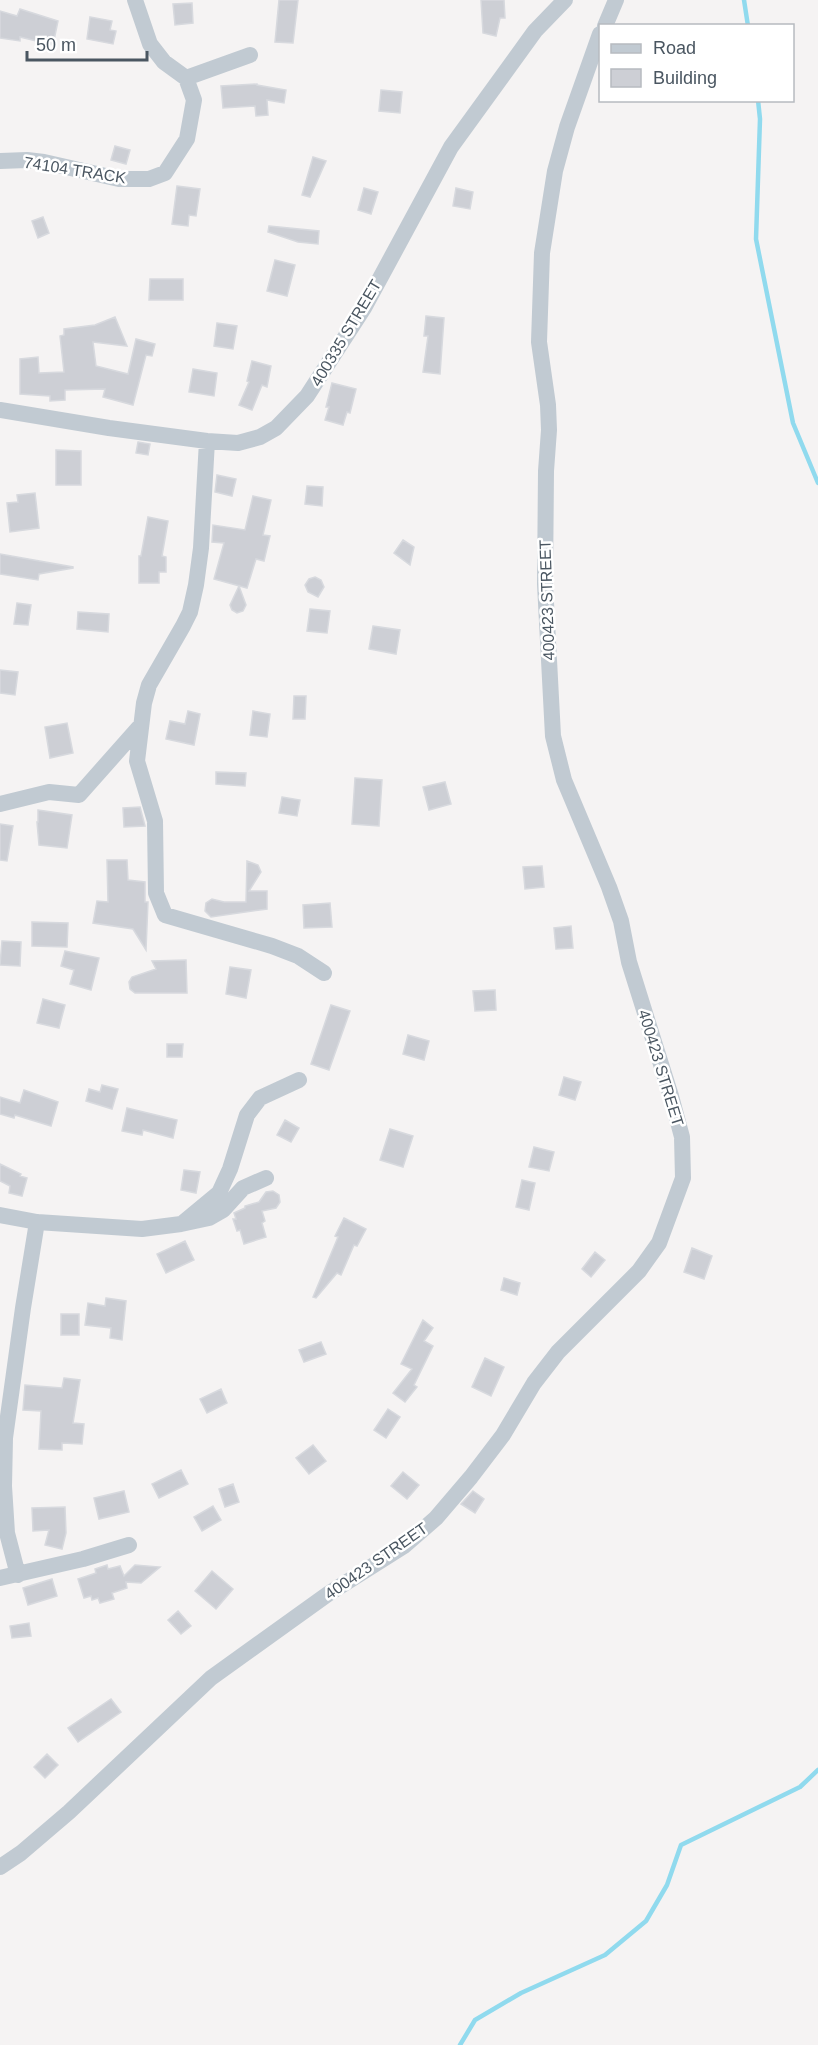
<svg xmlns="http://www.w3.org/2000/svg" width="818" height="2045" viewBox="0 0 818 2045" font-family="Arial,sans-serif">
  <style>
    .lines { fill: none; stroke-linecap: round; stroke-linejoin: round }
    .stream { stroke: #90daee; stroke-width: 4.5 }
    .building { fill: #cdcfd5; stroke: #d7d9de; stroke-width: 1.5 }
    .minor { stroke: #c1cad2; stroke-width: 16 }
    .labels { text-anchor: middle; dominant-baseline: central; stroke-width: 5; stroke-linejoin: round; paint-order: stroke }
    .street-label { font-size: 16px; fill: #4a5661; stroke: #fff }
  </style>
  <rect width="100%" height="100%" fill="#f5f3f3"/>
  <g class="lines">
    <path class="stream" d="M744 0 748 26
      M758 100 760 119 756 239 793 423 818 483
      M460 2045 475 2020 521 1993 605 1955 646 1921 667 1885 681 1845 800 1787 818 1770"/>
  </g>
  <path class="building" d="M279 0H298L293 43 275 42Z
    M481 0H504L505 18H500L496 36 483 33Z
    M192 3 193 23 175 25 173 4Z
    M20 9 58 21 53 45 20 37V41L0 38V11L17 16Z
    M90 17 112 21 110 30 116 31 113 44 87 39Z
    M257 84V85L286 90 284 103 267 100 268 115 256 116 255 106 223 108 221 86Z
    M381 90 402 92 400 113 379 111Z
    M115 146 130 150 126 164 111 160Z
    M313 157 326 161 310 197 302 195Z
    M177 186 200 189 196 216 189 215 188 226 172 224Z
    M364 188 378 192 371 214 358 210Z
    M456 188 473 192 470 209 453 206Z
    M43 217 49 233 38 238 32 221Z
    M269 226 319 231 318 244 298 242 268 232Z
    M275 260 295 265 287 296 267 291Z
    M150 279H183V300H149Z
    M426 316 444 318 440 374 423 372 428 336H424Z
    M115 317 127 346 93 342 96 366 128 374 136 339 155 344 152 356 146 355 133 405 103 397 105 389 65 390V400L50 401V396L20 394V359L38 357 39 373 64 372 60 336 64 335V329L95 325Z
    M217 323 237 326 233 349 214 346Z
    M252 361 271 366 267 387 262 385 252 410 239 405 249 382 247 381Z
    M193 369 217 373 214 396 189 392Z
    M332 383 356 389 350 413 347 412 343 425 325 420 329 407H326Z
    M138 442 150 444 148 455 136 453Z
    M56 450 81 451V485H56Z
    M217 475 236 479 232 496 215 492Z
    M307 486 323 487 322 506 305 504Z
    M35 493 39 528 10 532 7 503 18 502 17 495Z
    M253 496 271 500 263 535 270 536 264 561 256 559 247 588 214 579 224 543 212 542 213 525 245 530Z
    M148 517 168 521 162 556 166 557V572H159V583H139V556H141Z
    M403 540 414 547 410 565 394 553Z
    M0 554 73 567V568L39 574 38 580 0 574Z
    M315 577 321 580 324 587 318 597 308 592 305 585 309 579Z
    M239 586 246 605 243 611 237 613 232 610 230 605Z
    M17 603 31 605 28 625 14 624Z
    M310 609 330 611 327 633 307 631Z
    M78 612 109 614 108 632 77 629Z
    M373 626 400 630 396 654 369 649Z
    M0 670 18 672 15 695 0 693Z
    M294 696H306L305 719H293Z
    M188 711 200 714 194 745 166 739 170 721 185 724Z
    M253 711 270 714 267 737 250 735Z
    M67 723 73 753 50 758 45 727Z
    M216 772 246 773 245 786 216 784Z
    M355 778 382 780 379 826 352 824Z
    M445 782 451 804 429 810 423 787Z
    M282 797 300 800 297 816 279 813Z
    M140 807 145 826 124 827 123 808Z
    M38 810 72 815 67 848 39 845 37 822H38Z
    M0 824 13 826 7 861 0 860Z
    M107 860H127L128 880 145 882V902H148L146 950 133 929 93 923 97 901 108 902Z
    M247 861 258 865 261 872 249 891H267V909L211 917 205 911 206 903 212 899 224 902H246Z
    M542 866 544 887 525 889 523 867Z
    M330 903 332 927 304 928 303 905Z
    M32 922 68 923 67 947 32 946Z
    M571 926 573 948 556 949 554 928Z
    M2 941 21 942 20 966 0 965Z
    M65 951 99 958 91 990 70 984 74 970 61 966Z
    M186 960 187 993H135L130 989 129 982 132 977 156 969 152 961Z
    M230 967 251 970 246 998 226 994Z
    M495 990 496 1010 475 1011 473 991Z
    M43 999 65 1005 59 1028 37 1023Z
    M331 1005 350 1011 329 1070 311 1064Z
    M408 1035 429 1041 424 1060 403 1054Z
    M167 1044H183L182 1057H167Z
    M564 1077 581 1082 575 1100 559 1095Z
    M102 1085 118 1089 112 1109 86 1101 89 1089 100 1092Z
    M24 1090 58 1102 51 1126 15 1115 14 1118 0 1114V1097L20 1103Z
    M127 1108 177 1120 173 1138 143 1130 142 1135 122 1131Z
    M285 1120 299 1128 291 1142 277 1135Z
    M390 1129 413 1136 403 1167 380 1160Z
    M534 1147 554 1152 549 1171 529 1167Z
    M0 1164 21 1174 20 1176 27 1178 22 1196 9 1193 10 1186 0 1181Z
    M184 1170 200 1172 196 1193 181 1190Z
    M522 1180 535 1183 529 1210 516 1207Z
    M273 1191 279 1195 280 1202 276 1208 262 1211 265 1221 262 1223 266 1237 244 1244 240 1230 237 1231 233 1219H236L234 1213 245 1208V1206L259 1202 266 1192Z
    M344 1218 366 1229 357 1246 354 1245 341 1275 337 1273 316 1298 313 1297 338 1237 335 1236Z
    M185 1241 194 1260 166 1273 157 1254Z
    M692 1248 712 1256 704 1279 684 1272Z
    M595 1252 605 1260 591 1277 582 1269Z
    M504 1278 520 1283 517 1295 501 1290Z
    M106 1298 126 1301 122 1340 110 1338 111 1328 85 1325 88 1303 105 1306Z
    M61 1314H79V1335H61Z
    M423 1320 433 1328 424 1341 433 1346 414 1385 417 1387 405 1402 393 1393 412 1369 401 1364Z
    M321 1342 326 1354 304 1362 299 1350Z
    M485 1358 504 1367 491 1396 472 1387Z
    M64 1378 80 1380 73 1423 84 1424 82 1444 62 1443V1450L39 1449 41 1411 23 1410 25 1385 62 1388Z
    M221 1389 227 1403 207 1413 200 1399Z
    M388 1409 400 1417 386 1438 374 1430Z
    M313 1445 326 1461 309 1474 296 1458Z
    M181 1470 188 1484 159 1498 152 1484Z
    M403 1472 419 1485 407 1499 391 1486Z
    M233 1484 239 1502 225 1507 219 1489Z
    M124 1491 129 1512 99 1519 94 1498Z
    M473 1491 484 1499 475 1513 461 1504Z
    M213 1506 221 1520 202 1531 194 1517Z
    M65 1507 66 1533 62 1549 45 1545 49 1530 33 1531 32 1508Z
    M107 1565 108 1569 120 1566 124 1576 135 1565 160 1567 141 1583 126 1582 127 1588 112 1593 114 1599 100 1603 98 1598 92 1600 91 1596 84 1598 78 1579 96 1573 95 1569Z
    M212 1571 233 1589 216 1609 195 1591Z
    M52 1579 57 1596 28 1605 23 1588Z
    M178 1611 191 1626 181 1634 168 1620Z
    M29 1623 31 1636 12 1638 10 1626Z
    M111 1699 121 1712 78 1742 68 1728Z
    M47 1754 58 1765 45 1778 34 1767Z"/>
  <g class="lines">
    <path class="minor" d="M605 26 616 0
      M186 78 250 55
      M0 161 27 160 44 162 119 179H149L165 173 187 139 194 100 186 78 164 62 150 44 135 0
      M0 410 109 428 207 441 238 443 260 437 276 428 307 396 364 308 451 147 535 31 565 0
      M207 441 201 548 196 585 190 612 183 626 149 685 144 703 137 761 155 821 156 893 165 915 272 946 298 956 324 973
      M0 804 49 792 79 795 141 725
      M0 1215 37 1222 142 1229 181 1224 209 1218 223 1210 243 1188 266 1178
      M184 1222 219 1193 230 1169 247 1115 260 1098 299 1080
      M18 1575 7 1533 4 1486 5 1438 23 1308 37 1222
      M0 1578 83 1559 129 1545
      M0 1867 21 1853 69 1812 211 1678 328 1594 404 1546 436 1518 471 1477 503 1435 534 1383 558 1352 639 1271 659 1243 683 1178 682 1137 671 1096 629 962 621 921 609 887 564 780 553 736 545 584 546 471 549 430 548 405 539 342 542 253 555 171 567 127 600 34"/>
  </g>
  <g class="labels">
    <g class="street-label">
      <text transform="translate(75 170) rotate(9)">74104 TRACK</text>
      <text transform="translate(346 333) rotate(-59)">400335 STREET</text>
      <text transform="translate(547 600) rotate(-92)">400423 STREET</text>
      <text transform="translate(661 1068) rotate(73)">400423 STREET</text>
      <text transform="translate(376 1561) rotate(-35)">400423 STREET</text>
    </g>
  </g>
  <rect x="599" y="24" width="195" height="78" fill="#ffffff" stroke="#b7bbc0" stroke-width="1.5"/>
  <rect x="611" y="44" width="30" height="9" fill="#c1cad2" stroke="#b7bbc0" stroke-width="1.5"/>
  <text x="653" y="54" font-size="18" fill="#4a5661">Road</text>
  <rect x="611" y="69" width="30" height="18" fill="#cdcfd5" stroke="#b7bbc0" stroke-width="1.5"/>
  <text x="653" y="84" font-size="18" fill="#4a5661">Building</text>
  <path d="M27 51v9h120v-9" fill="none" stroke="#4a5661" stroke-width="3"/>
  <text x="36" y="51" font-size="18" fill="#4a5661" stroke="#ffffff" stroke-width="4.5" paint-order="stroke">50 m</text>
</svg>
